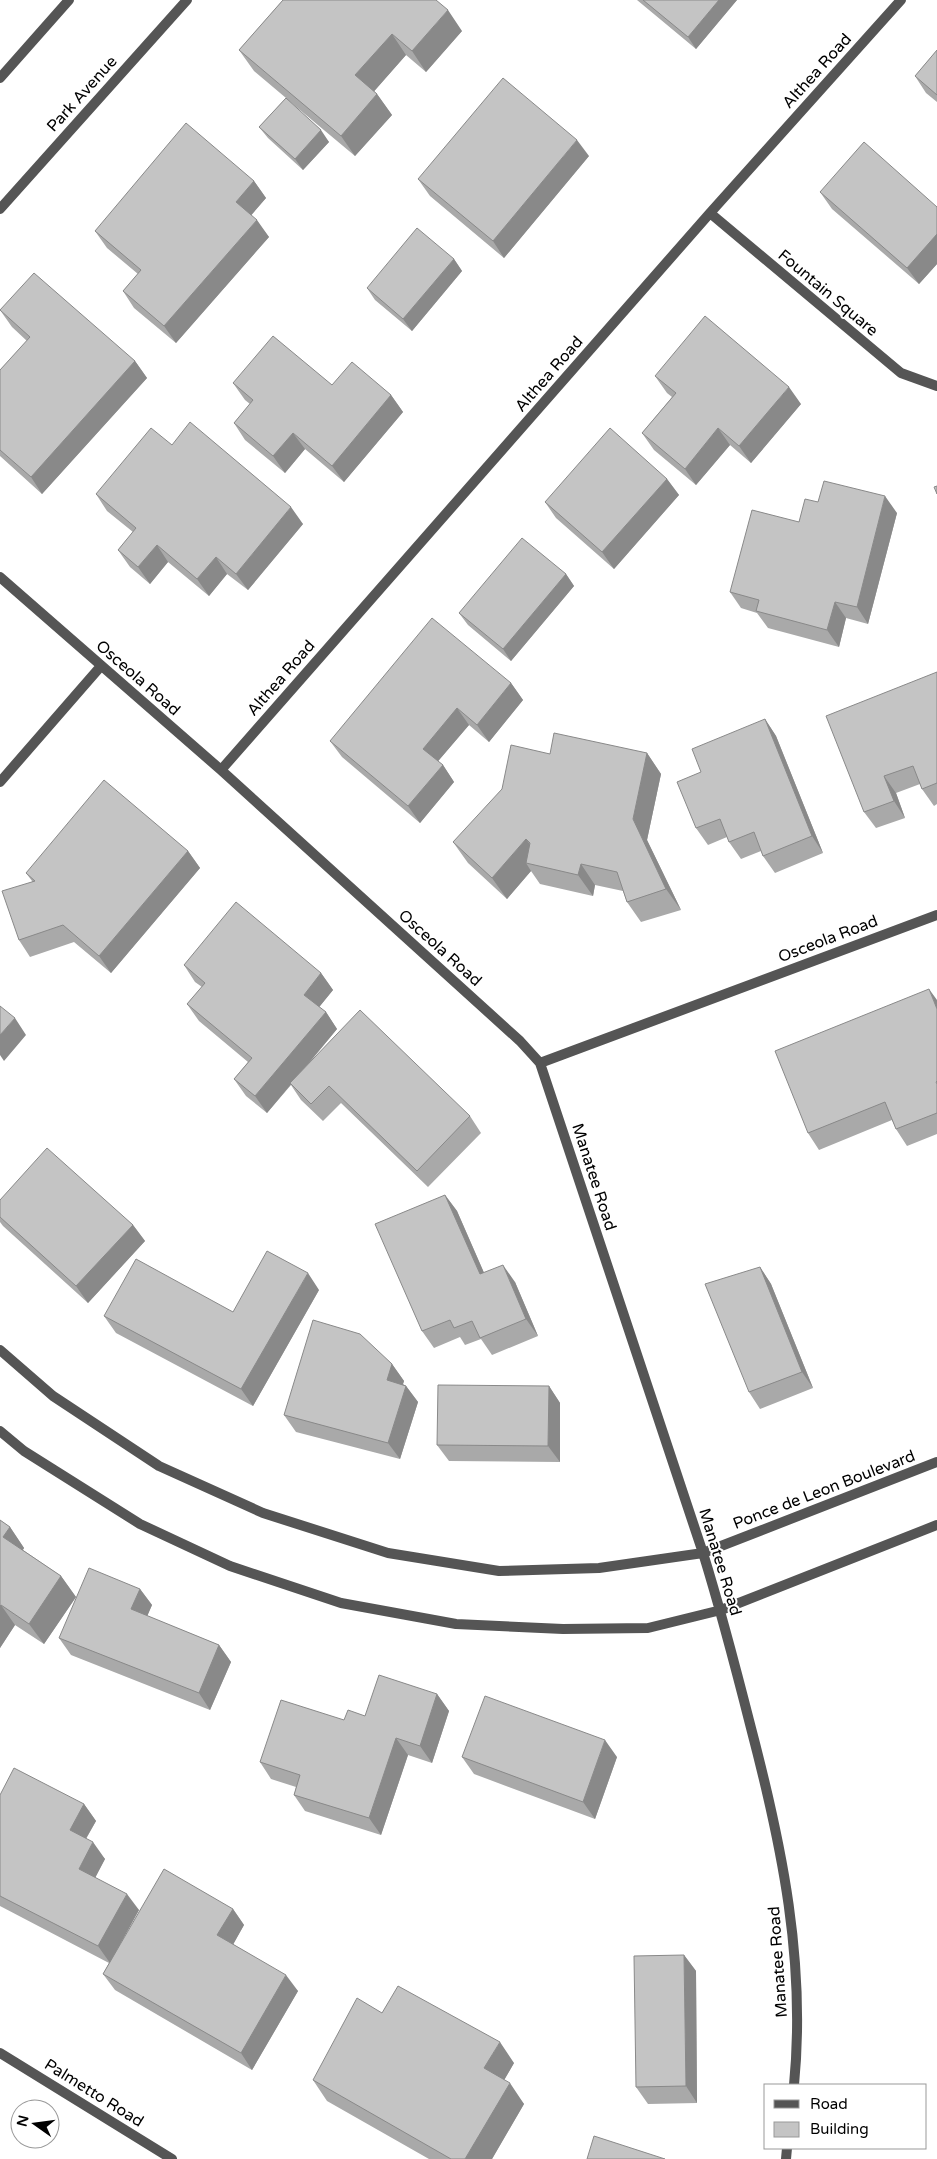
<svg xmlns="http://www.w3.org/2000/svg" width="937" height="2159" viewBox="0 0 937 2159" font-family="'Varela Round',sans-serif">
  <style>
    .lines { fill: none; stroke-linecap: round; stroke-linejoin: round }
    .minor { stroke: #555; stroke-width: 10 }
    .wall { fill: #a9a9a9 }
    .shaded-wall { fill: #898989 }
    .building { fill: #c4c4c4; stroke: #898989 }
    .labels { text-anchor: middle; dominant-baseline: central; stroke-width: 4; stroke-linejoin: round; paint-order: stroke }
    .street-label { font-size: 16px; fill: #000; stroke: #fff }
  </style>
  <rect width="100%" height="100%" fill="#fff"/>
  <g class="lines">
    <path class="minor" d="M0 78 69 0
      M0 209 187 0
      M710 213 901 373 937 386
      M0 577 221 770 520 1041 540 1063 703 1553C721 1611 736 1669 751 1728 782 1846 806 1962 794 2085
      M221 770 710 213 901 0
      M0 782 101 666
      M540 1063 937 915
      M0 1350 53 1396 159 1466 263 1513 388 1553 499 1571 599 1568 703 1553 937 1462
      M0 1431 24 1451 140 1524 230 1566 341 1603 456 1624 563 1629 648 1628 721 1610 937 1525
      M0 2053 172 2159
      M786 2159 787 2148"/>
  </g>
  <path class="wall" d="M283 0 462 31 426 72 406 55 374 91 377 94 392 115 355 156 288 100 329 142 303 170 268 138 259 127 286 98 254 71 239 50Z
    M637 0H737L696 49Z
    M937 50V102L926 93 915 76Z
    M589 156 504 258 430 196 418 179Z
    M254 181 266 198 251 215 269 237 176 343 134 308 123 291 138 274 107 248 95 231Z
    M820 192 937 207V264L919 284 832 209Z
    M454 259 462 271 412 331 375 300 367 288Z
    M0 310 135 361 147 378 42 494 0 456V370L27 341 12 327Z
    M655 376 801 404 751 463 730 445 696 485 654 450 642 433 672 397 667 393Z
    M233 383 332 385 391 395 403 412 344 482 305 449 285 473 245 440 234 423 250 404 245 400Z
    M172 445 303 524 248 590 227 574 209 596 168 562 150 584 130 567 118 550 133 532 107 511 96 494Z
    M667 479 679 495 614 569 556 518 545 502Z
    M818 502 897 513 868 624 846 618 839 647 768 628 757 613 741 608 730 592Z
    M566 574 574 586 511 661 468 625 459 613Z
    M937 672V804L934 806 922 789 920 784 896 793 905 818 876 828 864 812Z
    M511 683 523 700 489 742 469 725 438 761 443 765 454 782 420 823 342 757 330 741Z
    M765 719 776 736 823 853 775 873 763 856 761 851 741 859 729 842 727 837 708 845 696 828 701 772Z
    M647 753 661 774 647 840 681 910 641 922 627 902 623 891 595 885 593 896 540 884 531 871 507 899 468 863 453 842 550 754Z
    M188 851 200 868 111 973 74 942 30 957 19 940 32 881 26 873Z
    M184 965 321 973 333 990 319 1007 326 1012 337 1029 310 1062 470 1116 481 1133 428 1187 341 1103 323 1121 301 1100 291 1085 267 1113 246 1096 234 1079 248 1062 199 1021 187 1004 202 987 195 982Z
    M937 1000V1134L907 1146 896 1129 892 1120 819 1150 808 1133Z
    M445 1195 457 1211 484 1273 515 1282 538 1336 492 1355 481 1339 465 1345 460 1337 434 1348 422 1331Z
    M0 1200 133 1225 145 1241 88 1303 3 1226 0 1222Z
    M760 1267 771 1284 813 1388 760 1409 749 1392Z
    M319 1290 253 1406 116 1333 104 1316 233 1312Z
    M392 1364 404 1381 403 1384 406 1386 418 1402 400 1459 296 1432 284 1415Z
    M549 1386 560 1403V1462L449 1461 437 1445Z
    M0 1520 10 1527 24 1548 23 1550 61 1576 76 1597 44 1644 15 1625 0 1648Z
    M140 1589 152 1605 147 1616 219 1645 231 1662 210 1710 71 1655 59 1638Z
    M437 1694 449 1711 432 1763 408 1755 381 1835 305 1811 294 1795 296 1787 271 1779 260 1762 344 1720 365 1716Z
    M462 1757H617L595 1819 474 1774Z
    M0 1795 84 1804 96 1821 86 1839 105 1859 95 1877 139 1910 117 1949 233 1909 244 1925 233 1944 298 1991 252 2070 115 1990 103 1974 109 1963 0 1906Z
    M684 1955 696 1971 697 2103 648 2104 636 2087Z
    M382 2013 514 2063 504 2080 524 2104 492 2159H429L327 2101 313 2080Z"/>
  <path class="shaded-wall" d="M719 0H737L696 49 688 37Z
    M448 10 462 31 426 72 412 51Z
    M392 34 406 55 370 96 355 75Z
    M377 94 392 115 355 156 341 136Z
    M321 130 329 142 303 170 295 159Z
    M577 140 589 156 504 258 493 241Z
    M254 181 266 198 248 219 236 202Z
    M257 220 269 237 176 343 164 326Z
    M937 234V264L919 284 907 268Z
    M454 259 462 271 412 331 403 319Z
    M135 361 147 378 42 494 31 477Z
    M789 387 801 404 751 463 739 446Z
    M391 395 403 412 344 482 332 466Z
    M718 428 730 445 696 485 685 469Z
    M293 433 305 449 285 473 273 456Z
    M667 479 679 495 614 569 602 552Z
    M885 496 897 513 868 624 857 607Z
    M291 507 303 524 248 590 236 574Z
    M157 545 168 562 150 584 138 567Z
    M216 557 227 574 209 596 197 579Z
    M566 574 574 586 511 661 503 649Z
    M835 602 846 618 839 647 827 630Z
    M511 683 523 700 489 742 477 725Z
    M457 708 469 725 434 766 423 749Z
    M765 719 776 736 823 853 812 836Z
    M647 753 661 774 647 840 681 910 666 889 633 819Z
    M443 765 454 782 420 823 408 806Z
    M884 776 896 793 905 818 894 801Z
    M526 839 541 860 526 863 531 871 507 899 492 878Z
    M188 851 200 868 111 973 99 956Z
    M581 864 595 885 593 896 578 875Z
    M321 973 333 990 316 1011 304 995Z
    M929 989 937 1000V1009Z
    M326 1012 337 1029 267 1113 255 1096Z
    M15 1018 26 1035 4 1061 0 1055V1035Z
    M445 1195 457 1211 492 1291 480 1274Z
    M133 1225 145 1241 88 1303 76 1286Z
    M503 1265 515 1282 538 1336 526 1319Z
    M760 1267 771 1284 813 1388 802 1372Z
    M308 1273 319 1290 253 1406 241 1389Z
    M392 1364 404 1381 399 1396 387 1380Z
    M406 1386 418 1402 400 1459 388 1443Z
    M549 1386 560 1403V1462L548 1446Z
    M10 1527 24 1548 17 1558 3 1537Z
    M61 1576 76 1597 44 1644 29 1624Z
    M140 1589 152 1605 143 1626 131 1609Z
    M1 1605 15 1625 0 1648V1606Z
    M219 1645 231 1662 210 1710 199 1693Z
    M437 1694 449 1711 432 1763 420 1746Z
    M396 1738 408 1755 381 1835 369 1818Z
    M605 1740 617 1757 595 1819 583 1802Z
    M84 1804 96 1821 81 1847 70 1830Z
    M93 1842 105 1859 91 1886 79 1869Z
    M127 1894 139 1910 110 1963 98 1946Z
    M233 1909 244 1925 229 1952 217 1935Z
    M684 1955 696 1971 697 2103 686 2086Z
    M286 1975 298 1991 252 2070 241 2053Z
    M500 2042 514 2063 499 2089 484 2068Z
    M510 2083 524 2104 492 2159H465Z"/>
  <path class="building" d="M283 0H436L448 10 412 51 392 34 355 75 377 94 341 136 239 50Z
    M643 0H719L688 37Z
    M937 50V95L915 76Z
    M503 78 577 140 493 241 418 179Z
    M286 98 321 130 295 159 259 127Z
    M186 123 254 181 236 202 257 220 164 326 123 291 141 270 95 231Z
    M864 142 937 207V234L907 268 820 192Z
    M417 228 454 259 403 319 367 288Z
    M34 273 135 361 31 477 0 450V370L30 337 0 310Z
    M705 316 789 387 739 446 718 428 685 469 642 433 676 393 655 376Z
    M273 336 332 385 352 362 391 395 332 466 293 433 273 456 234 423 253 400 233 383Z
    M190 422 291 507 236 574 216 557 197 579 157 545 138 567 118 550 136 528 96 494 151 428 172 445Z
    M610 428 667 479 602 552 545 502Z
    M824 481 885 496 857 607 835 602 827 630 756 611 759 600 730 592 752 510 799 522 805 499 818 502Z
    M937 486V494L934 487Z
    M522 538 566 574 503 649 459 613Z
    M432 618 511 683 477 725 457 708 423 749 443 765 408 806 330 741Z
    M937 672V783L922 789 913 766 884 776 894 801 864 812 826 716Z
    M765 719 812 836 763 856 754 832 729 842 720 819 696 828 677 782 701 772 692 749Z
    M554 733 647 753 633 819 666 889 627 902 617 872 581 864 578 875 526 863 530 843 526 839 492 878 453 842 502 789 511 745 550 754Z
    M104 780 188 851 99 956 63 925 19 940 2 891 35 881 26 873Z
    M236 902 321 973 304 995 326 1012 255 1096 234 1079 252 1058 187 1004 205 983 184 965Z
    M929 989 937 1009V1081L936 1082 937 1084V1113L896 1129 885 1102 808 1133 775 1051Z
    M0 1006 15 1018 0 1035Z
    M360 1010 470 1116 417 1171 329 1086 311 1104 290 1083Z
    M47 1148 133 1225 76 1286 0 1217V1200Z
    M445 1195 480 1274 503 1265 526 1319 480 1338 472 1321 454 1328 450 1320 422 1331 375 1224Z
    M267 1251 308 1273 241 1389 104 1316 136 1259 233 1312Z
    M760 1267 802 1372 749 1392 705 1284Z
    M313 1320 360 1334 392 1364 387 1380 406 1386 388 1443 284 1415Z
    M438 1385 549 1386 548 1446 437 1445Z
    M0 1520 10 1527 3 1537 61 1576 29 1624 1 1605 0 1606Z
    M89 1568 140 1589 131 1609 219 1645 199 1693 59 1638Z
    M379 1675 437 1694 420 1746 396 1738 369 1818 294 1795 300 1775 260 1762 281 1700 344 1720 348 1710 365 1716Z
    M485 1696 605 1740 583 1802 462 1757Z
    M14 1768 84 1804 70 1830 93 1842 79 1869 127 1894 98 1946 0 1896V1795Z
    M164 1869 233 1909 217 1935 286 1975 241 2053 103 1974Z
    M684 1955 686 2086 636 2087 634 1956Z
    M398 1986 500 2042 484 2068 510 2083 465 2159H451L313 2080 357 1998 382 2013Z
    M594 2136 665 2159H587Z"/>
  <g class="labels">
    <g class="street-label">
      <text transform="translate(817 71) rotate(-48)">Althea Road</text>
      <text transform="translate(82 94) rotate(-48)">Park Avenue</text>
      <text transform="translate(828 293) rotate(40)">Fountain Square</text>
      <text transform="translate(549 374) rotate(-49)">Althea Road</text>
      <text transform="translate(138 678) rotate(41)">Osceola Road</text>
      <text transform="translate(281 678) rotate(-49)">Althea Road</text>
      <text transform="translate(828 939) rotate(-21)">Osceola Road</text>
      <text transform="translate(440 948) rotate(42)">Osceola Road</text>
      <text transform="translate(594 1177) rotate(72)">Manatee Road</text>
      <text transform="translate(824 1490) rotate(-21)">Ponce de Leon Boulevard</text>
      <text transform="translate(720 1562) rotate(73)">Manatee Road</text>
      <text transform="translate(778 1962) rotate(-94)">Manatee Road</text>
      <text transform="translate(94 2093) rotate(32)">Palmetto Road</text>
    </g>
  </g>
  <rect x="764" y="2084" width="162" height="65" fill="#ffffff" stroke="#999999"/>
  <rect x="774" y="2100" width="25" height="8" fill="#555555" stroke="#999999"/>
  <text x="810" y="2109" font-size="15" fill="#000000">Road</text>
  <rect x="774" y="2122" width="25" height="15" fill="#c4c4c4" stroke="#999999"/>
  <text x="810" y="2134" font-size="15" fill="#000000">Building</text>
  <g transform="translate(35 2124) rotate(284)"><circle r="24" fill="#ffffff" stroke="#999999"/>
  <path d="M0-4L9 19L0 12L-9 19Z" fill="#000000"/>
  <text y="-8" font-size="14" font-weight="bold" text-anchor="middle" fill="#000000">N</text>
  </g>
</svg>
